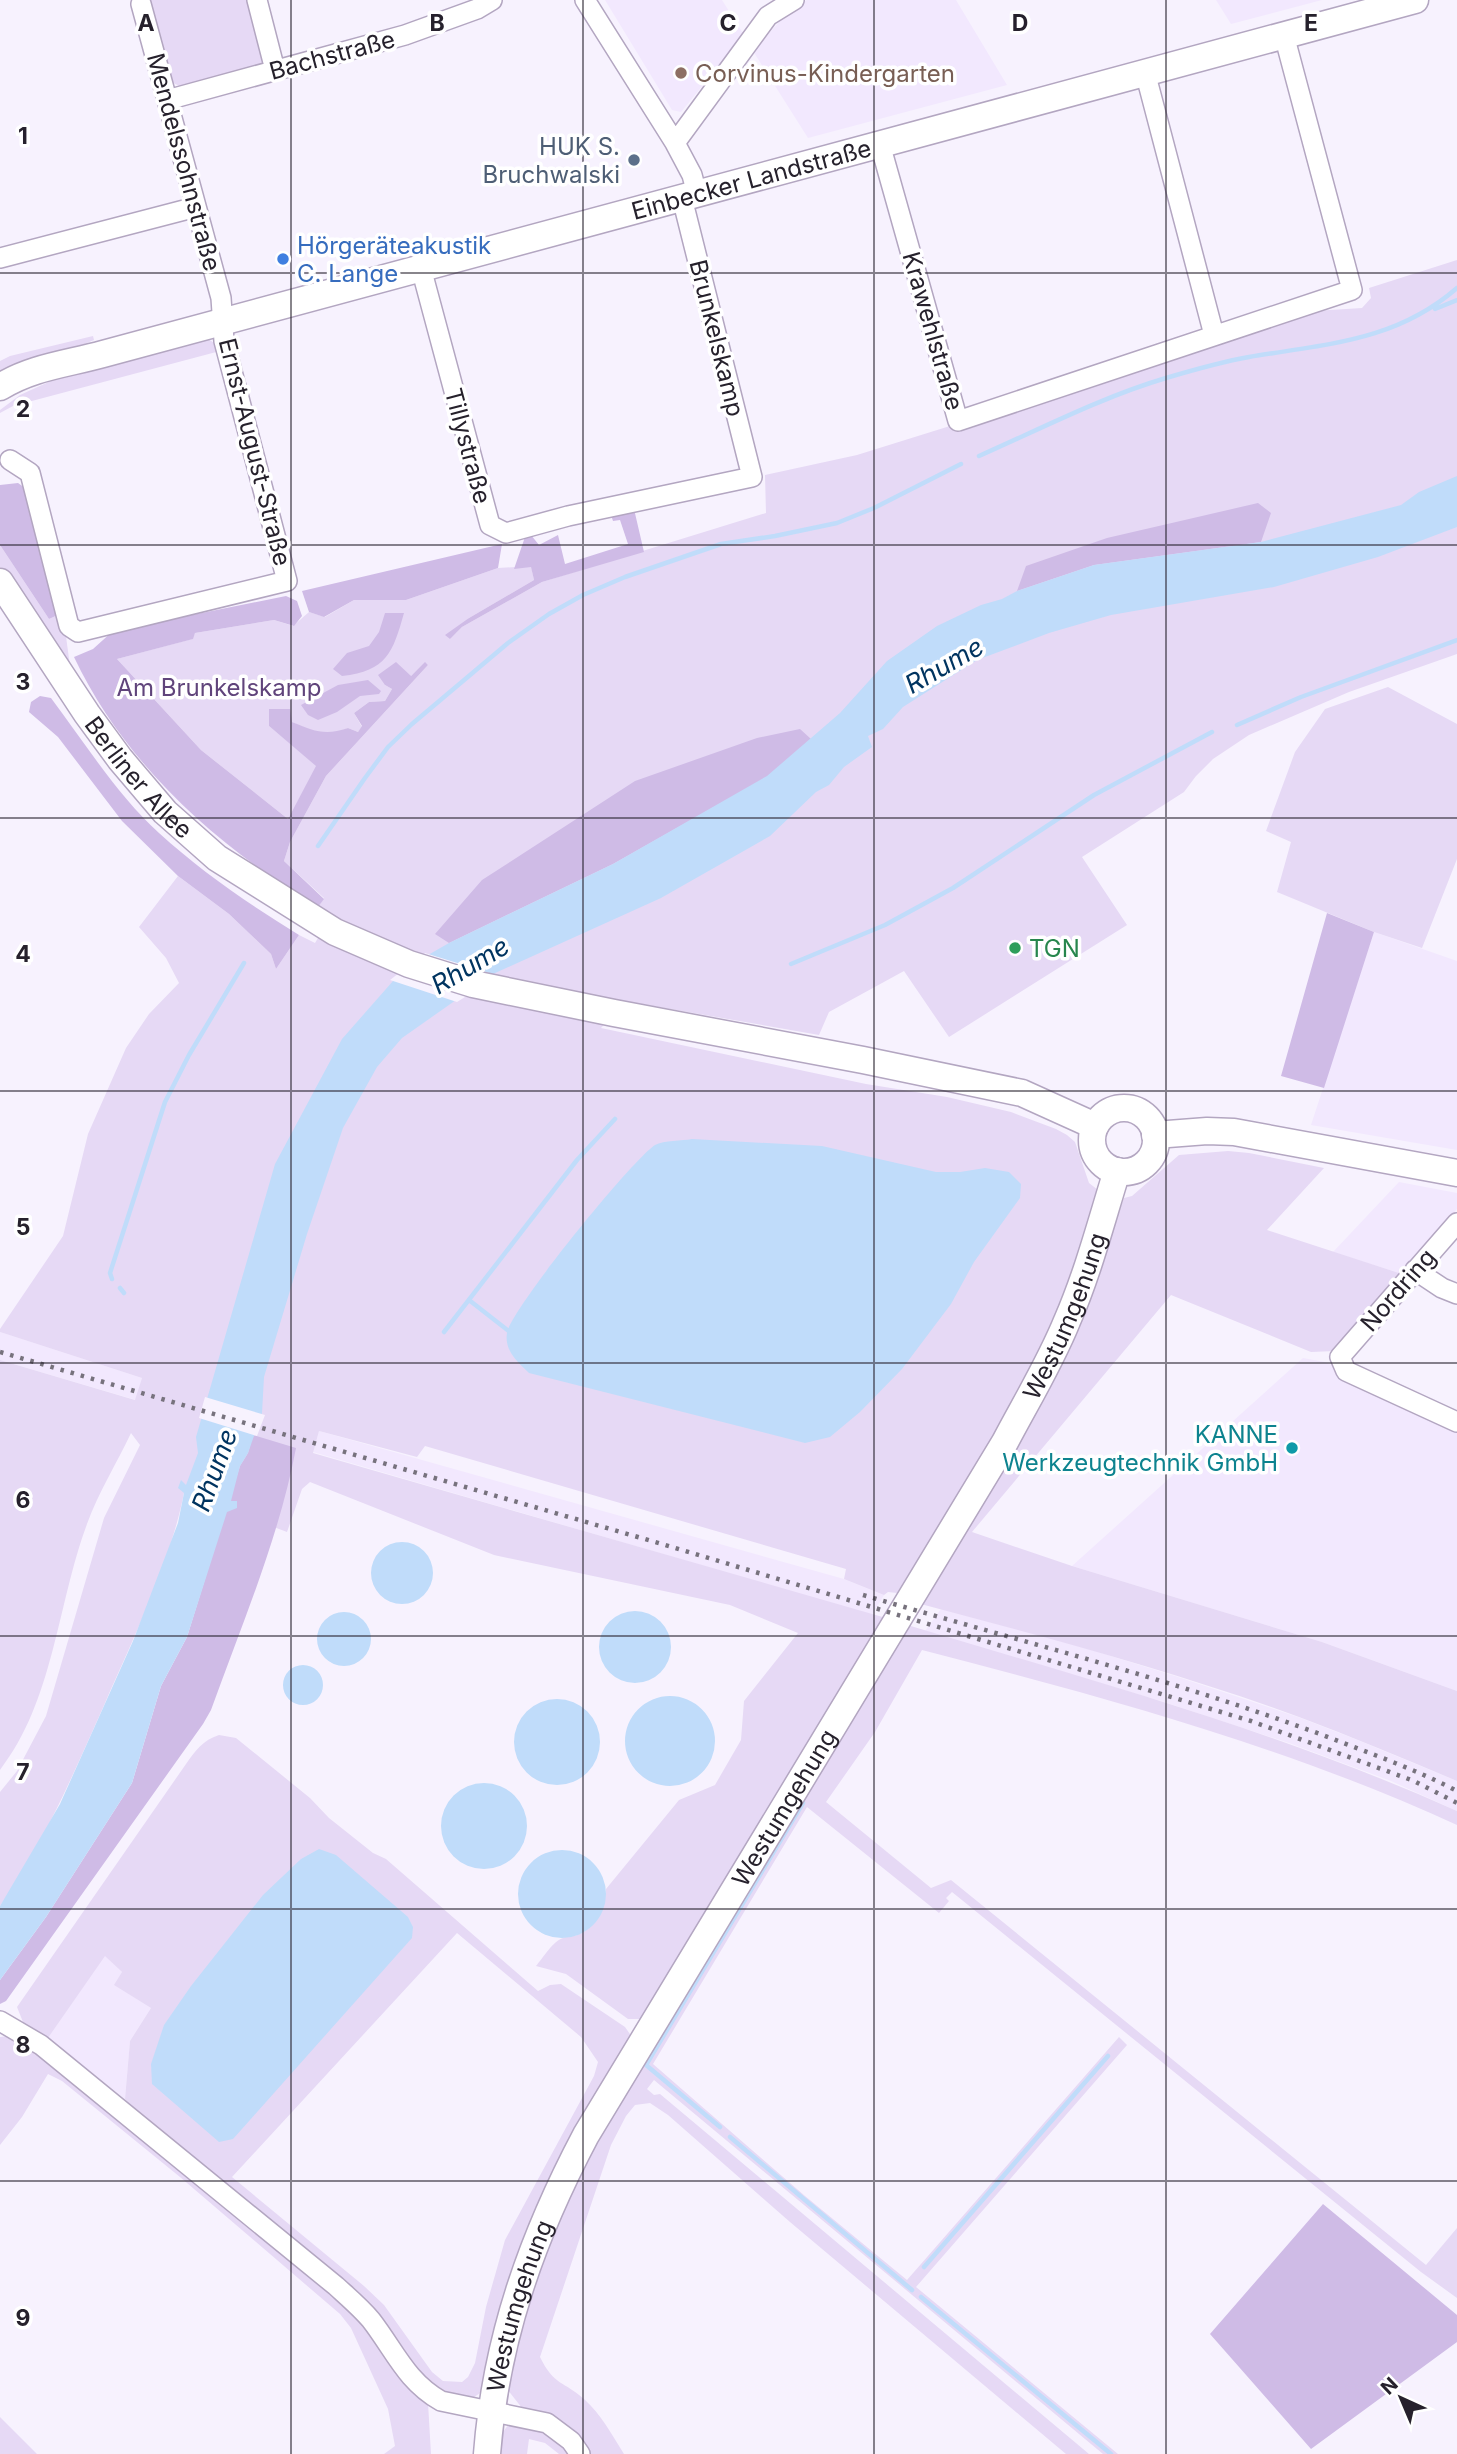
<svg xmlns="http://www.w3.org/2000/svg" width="1457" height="2454" viewBox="0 0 1457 2454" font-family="Inter,sans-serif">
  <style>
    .built { fill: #f2e8fe }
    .green { fill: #e6d9f5; fill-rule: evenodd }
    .forest { fill: #cfbbe6 }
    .water { fill: #c0dcfa }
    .pier { fill: #f7f2fe }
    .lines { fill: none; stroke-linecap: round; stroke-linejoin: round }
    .stream { stroke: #c0dcfa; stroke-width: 4.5 }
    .minor-casing { stroke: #b3a6c1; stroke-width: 22 }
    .major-casing { stroke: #b3a6c1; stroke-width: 29 }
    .minor { stroke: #fff; stroke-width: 19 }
    .major { stroke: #fff; stroke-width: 26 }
    .rail { stroke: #77727d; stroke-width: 4.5; stroke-dasharray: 3.5 7; stroke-linecap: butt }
    .grid { fill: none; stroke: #26212c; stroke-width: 2; stroke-opacity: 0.55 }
    .education-dot { fill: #8d6e63; stroke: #fff; stroke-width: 2.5 }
    .service-dot { fill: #5c6f8a; stroke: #fff; stroke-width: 2.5 }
    .shop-dot { fill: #3f7fe0; stroke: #fff; stroke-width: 2.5 }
    .leisure-dot { fill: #2e9e5b; stroke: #fff; stroke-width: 2.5 }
    .culture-dot { fill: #0f9aa8; stroke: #fff; stroke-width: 2.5 }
    .labels { text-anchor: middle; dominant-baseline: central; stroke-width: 7; stroke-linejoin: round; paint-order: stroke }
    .street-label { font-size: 24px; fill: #26212c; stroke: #fff }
    .education-label { font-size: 24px; fill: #785e54; stroke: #fff; text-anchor: start }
    .service-label { font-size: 24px; fill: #4e5e75; stroke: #fff; text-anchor: end }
    .shop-label { font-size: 24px; fill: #366cbe; stroke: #fff; text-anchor: start }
    .park-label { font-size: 24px; fill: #60447b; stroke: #fff }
    .leisure-label { font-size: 24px; fill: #27864d; stroke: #fff; text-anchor: start }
    .culture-label { font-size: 24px; fill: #0d838f; stroke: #fff; text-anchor: end }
    .water-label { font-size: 26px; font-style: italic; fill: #003460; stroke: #fff }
    .grid-label { font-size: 23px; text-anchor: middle; font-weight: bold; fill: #26212c; stroke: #fff; stroke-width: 7; stroke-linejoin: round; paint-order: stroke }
  </style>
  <rect width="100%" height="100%" fill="#f7f2fe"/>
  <path class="built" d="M605 0H722L744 35 681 112 672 110Z
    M807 0H956L1007 85 808 138 753 51 790 10Z
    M1216 0H1322L1231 24Z
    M1374 932 1457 961V1150L1311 1125Z
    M1399 1182 1457 1193V1209L1402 1274 1333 1252Z
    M0 1332 142 1378 136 1400 0 1360Z
    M1303 1358 1325 1362 1457 1422V1691L1322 1642 1072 1566Z
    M319 1431 844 1579 884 1595 872 1615 313 1452Z
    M941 1609 1069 1643 1175 1676 1298 1717 1355 1739 1457 1781V1811L1391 1781 1289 1743 1164 1702 925 1631Z
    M105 1955 122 1972 115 1985 151 2008 130 2041 125 2099 48 2038Z"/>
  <path class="green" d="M147 0H251L265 57 258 70 186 89 171 82Z
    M1457 260V654L1349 692 1249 735 1213 759 1196 776 1184 792 1082 857 1127 925 949 1037 904 971 829 1012 819 1035 625 1001 601 1028 866 1084 947 1097 1011 1112 1056 1129 1067 1135 1075 1142 1089 1183 1098 1190 1063 1308 1016 1403 897 1593 888 1592 884 1595 844 1579 846 1569 425 1446 417 1457 319 1431 313 1453 886 1618 651 2008 640 2019H628L566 1974 536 1966C543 1958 553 1941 563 1938 566 1936 570 1937 574 1936 596 1930 604 1910 606 1889L679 1800 715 1785 741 1740 744 1701 798 1633 730 1605 494 1555 310 1482 302 1489 287 1532 184 1493C170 1563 134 1637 105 1703 74 1772 44 1844 0 1906V1792L17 1771 46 1716 104 1518 140 1445 131 1433C117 1463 98 1493 87 1524 57 1605 54 1700 0 1770V1360L135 1400 142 1378 0 1332V1329L63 1236 88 1134 126 1048 149 1014 179 983 166 958 139 927 178 876 229 914 271 954 276 969 299 935 315 943 330 918 318 907 324 898 284 861 290 842 326 776 428 665 425 663 411 676 385 685 392 689 385 701 369 702 354 713 362 727 358 732 348 728 332 734 312 731 292 722 269 726 317 766 288 819 201 750 117 659 192 639 195 633 274 620 293 626 309 612 325 617 354 600H406L498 568 531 566 534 580 469 618 450 639 462 627 542 582 766 513 765 475 857 455 950 426 972 428 1012 409 1314 311 1362 308 1371 298 1369 288Z
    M93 336 94 340 0 379V361L10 356Z
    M208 339 219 346 220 351 13 406 0 413V410L20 395 53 380Z
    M0 545 49 619 60 614 65 629 70 666 78 689 0 567Z
    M1388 687 1457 724V859L1422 948 1374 932 1277 892 1291 842 1266 831 1295 752 1325 709Z
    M1228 1151 1249 1153 1324 1168 1267 1230 1402 1274 1335 1351 1311 1352 1171 1295 972 1532 1072 1566 1322 1642 1457 1691V1781C1405 1759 1352 1737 1299 1717 1174 1671 1045 1637 917 1603L1090 1292 1124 1198 1132 1196 1179 1155Z
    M904 1624C1090 1680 1279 1731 1457 1811V1825C1285 1746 1104 1697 922 1650L875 1732 826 1802 931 1888 951 1880 1426 2265 1457 2228V2298L1421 2272 952 1892 946 1898 949 1901 939 1913 807 1807 653 2064 805 2196 907 2280 1119 2037 1127 2045 916 2287 1118 2454H1103L654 2080 647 2089 654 2095 660 2094 1089 2454H1066L790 2222 668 2115 650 2103 635 2105 626 2116 611 2145 540 2357C554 2386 564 2381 584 2399 601 2414 612 2435 624 2454H589L573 2429 548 2415 522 2408 507 2389 529 2296 580 2165Z
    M219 1735 236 1738 310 1798 329 1818 373 1853 386 1859 538 1991 550 1985 561 1984 625 2027 632 2037 483 2385 480 2393 470 2400 446 2396 135 2111 125 2099 130 2041 151 2008 114 1985 122 1972 105 1956 48 2038 23 2022 17 2007 186 1764C195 1751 203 1740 219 1735ZM457 1933 581 2037 598 2062 594 2076 505 2240 486 2307 475 2363 468 2377 462 2382 443 2381 432 2372 384 2305 364 2286 232 2177Z
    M9 2036 46 2058 358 2316 406 2385 428 2403 431 2454H384L395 2446 388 2409 351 2328 340 2314 180 2177 62 2081 48 2074 22 2117 0 2145V2037Z
    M0 2417 37 2454H0Z
    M515 2424 538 2428 572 2454H559L545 2443 529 2439 527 2454H499L501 2435 508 2425Z"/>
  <path class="forest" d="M18 483 25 488 60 614 49 619 0 545V485Z
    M1258 503 1271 513 1261 542 1094 565 1017 591 1026 566 1107 538Z
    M634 509 644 552 542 582 462 627 450 639 445 635 469 618 534 580 531 567 514 569 525 537 531 535 539 545 558 535 565 564 628 544 620 520 613 521 611 515Z
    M502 544 498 568 406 600H354L324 617 309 612 302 591Z
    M286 596 297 601 302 616 294 626 274 620 195 633 193 639 117 659 201 750 288 819 316 766 269 726V709H290L292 722C314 731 325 736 348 728L358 732 362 726 354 713 369 702 385 701 392 689 385 685 378 675 396 662 411 676 425 662 428 665 326 776 290 842 284 861 324 899 318 907C218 847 125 765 74 657L93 649 113 631Z
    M385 613H404C393 652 387 671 342 676L333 669 347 653 369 646 379 632Z
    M368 680 381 691 379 694 360 696 337 712 318 720 308 715 301 705 338 685Z
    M40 696 51 698C85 743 117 795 159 833 202 872 250 905 299 935L276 969 271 954 229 914 178 876 122 821 58 737 29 712 31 702Z
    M800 729 811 739 767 777 613 864 449 943 435 934 482 880 635 781 757 738Z
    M1327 913 1374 932 1324 1088 1281 1076Z
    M253 1435 296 1448C279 1538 242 1624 211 1710L203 1724 6 2001 0 2004V1980L46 1917 132 1783 161 1686 187 1637 240 1466 248 1453Z
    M1323 2204 1457 2315V2342L1311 2449 1210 2334Z"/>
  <path class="water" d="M1457 476V527L1378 557 1274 587 1111 615 1049 633 977 660 903 707 883 729 868 736 872 747 844 767 829 785 816 792 770 836 661 898 493 974 402 1038 377 1067 343 1128 307 1234 264 1377 262 1413 248 1453 240 1466 231 1501H237V1508L227 1512 187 1637 161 1686 132 1783 46 1917 0 1980V1906L60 1804 133 1641 178 1523 184 1493 178 1488 181 1480 186 1485 198 1453 196 1437 275 1164 342 1039 393 981 428 955 449 943 613 864 767 776 840 713 887 661 937 626 981 605 1002 599 1017 591 1094 565 1261 542 1401 505 1419 492Z
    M692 1139 822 1146 936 1172H960L985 1168 1009 1172 1021 1184 1020 1198 974 1262 951 1304 902 1369 860 1412 830 1437 805 1443 529 1373C518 1362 504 1351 507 1333 510 1310 632 1160 655 1145 664 1140 682 1141 692 1139Z
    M371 1573a31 31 0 1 1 62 0a31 31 0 1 1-62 0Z
    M599 1647a36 36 0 1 1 72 0a36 36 0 1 1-72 0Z
    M317 1639a27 27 0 1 1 54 0a27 27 0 1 1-54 0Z
    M283 1685a20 20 0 1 1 40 0a20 20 0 1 1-40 0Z
    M625 1741a45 45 0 1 1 90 0a45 45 0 1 1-90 0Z
    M514 1742a43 43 0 1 1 86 0a43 43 0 1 1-86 0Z
    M441 1826a43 43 0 1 1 86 0a43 43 0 1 1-86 0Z
    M319 1849 336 1855 408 1917 413 1927 412 1938 233 2139 219 2142 152 2084 151 2064 164 2025 191 1986 263 1895 301 1859Z
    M518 1894a44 44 0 1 1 88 0a44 44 0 1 1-88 0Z"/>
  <path class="pier" d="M425 953 493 974 499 976 457 1002 390 980Z
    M205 1397 265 1415 257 1436 199 1418Z"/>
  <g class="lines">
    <path class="stream" d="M1435 309 1457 300
      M979 456C1040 429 1102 397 1166 378 1193 370 1221 362 1249 357 1325 344 1395 342 1457 288
      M1237 725 1301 697 1457 640
      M318 846 365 778 388 747 412 724 508 643 549 614 583 595 625 577 721 544 775 536 837 523 874 508 961 464
      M791 964 885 925 953 888 1094 795 1212 732
      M112 1279 110 1273 165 1102 189 1055 244 963
      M120 1288 124 1293
      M469 1300 510 1332
      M444 1332 577 1160 615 1119
      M720 2127 646 2065 803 1803
      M730 2137 912 2290
      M924 2267 1108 2056
      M921 2297 1111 2454"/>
    <g class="minor-casing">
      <path id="minor" d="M257 0 275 70
        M585 0 675 143 692 175 697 194
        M1145 72 1214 335
        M167 100 405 35 477 9 492 0
        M675 143 768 16 794 0
        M880 144 958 421 1352 290 1284 35
        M0 258 196 207
        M421 268 490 525 506 533 568 516 752 477 682 198
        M10 460 30 473 69 626 78 632 287 581 224 341 221 298 141 4
        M1457 1223 1340 1357 1346 1371 1457 1422
        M1415 1270 1442 1288 1457 1294
        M0 2021 41 2045 336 2286C348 2297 361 2308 371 2320 395 2351 406 2381 441 2401L547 2423 571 2441 580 2454"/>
    </g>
    <g class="major-casing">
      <g id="major">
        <path id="s1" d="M0 387C32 367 67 364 103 354L1415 0"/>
        <path id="s2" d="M0 582 87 714 120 759 165 812 217 858 335 932 409 964 473 984 614 1013 863 1060 1022 1093 1095 1126"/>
        <circle cx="1124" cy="1140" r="32"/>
        <path d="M1155 1135 1207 1131 1234 1132 1457 1173"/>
        <path id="s3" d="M487 2454C496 2338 532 2237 586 2135L1005 1442C1026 1402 1050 1363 1067 1321 1088 1273 1101 1222 1117 1171"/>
      </g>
    </g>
    <use href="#minor" class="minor"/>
    <use href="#major" class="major"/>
    <path class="rail" d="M0 1352 662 1544 1251 1721 1414 1781 1457 1803
      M863 1595C1016 1640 1171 1679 1320 1734 1366 1752 1413 1768 1457 1791"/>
  </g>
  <path class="grid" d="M291 0V2454M583 0V2454M874 0V2454M1166 0V2454M0 273H1457M0 545H1457M0 818H1457M0 1091H1457M0 1363H1457M0 1636H1457M0 1909H1457M0 2181H1457"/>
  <circle class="education-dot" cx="681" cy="73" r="7"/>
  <circle class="service-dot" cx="634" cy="160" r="7"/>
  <circle class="shop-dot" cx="283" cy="259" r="7"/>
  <circle class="leisure-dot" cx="1015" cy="948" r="7"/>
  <circle class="culture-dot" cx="1292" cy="1448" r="7"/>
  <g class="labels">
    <g class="street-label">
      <text transform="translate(332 55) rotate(-15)">Bachstraße</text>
      <text transform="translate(184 162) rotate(75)">Mendelssohnstraße</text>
      <text stroke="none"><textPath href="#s1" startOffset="780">Einbecker Landstraße</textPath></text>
      <text transform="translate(933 331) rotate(74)">Krawehlstraße</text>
      <text transform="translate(717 338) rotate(76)">Brunkelskamp</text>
      <text transform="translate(468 446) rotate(75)">Tillystraße</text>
      <text transform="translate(255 452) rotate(76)">Ernst-August-Straße</text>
      <text stroke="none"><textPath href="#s2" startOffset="240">Berliner Allee</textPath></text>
      <text transform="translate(1398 1290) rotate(-49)">Nordring</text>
      <text stroke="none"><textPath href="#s3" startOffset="1286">Westumgehung</textPath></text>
      <text stroke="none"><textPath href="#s3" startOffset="719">Westumgehung</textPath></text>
      <text stroke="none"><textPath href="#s3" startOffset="152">Westumgehung</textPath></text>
    </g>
    <g class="education-label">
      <text x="695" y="73">Corvinus-Kindergarten</text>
    </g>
    <g class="service-label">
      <text x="620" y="146">HUK S.<tspan x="620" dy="28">Bruchwalski</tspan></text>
    </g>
    <g class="shop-label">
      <text x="297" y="245">Hörgeräteakustik<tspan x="297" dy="28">C. Lange</tspan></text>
    </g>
    <g class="park-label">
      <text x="219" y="687">Am Brunkelskamp</text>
    </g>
    <g class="leisure-label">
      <text x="1029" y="948">TGN</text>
    </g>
    <g class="culture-label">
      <text x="1278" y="1434">KANNE<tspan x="1278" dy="28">Werkzeugtechnik GmbH</tspan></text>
    </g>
    <g class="water-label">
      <text transform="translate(944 665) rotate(-30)">Rhume</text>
      <text transform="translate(470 965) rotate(-31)">Rhume</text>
      <text transform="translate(214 1470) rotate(-70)">Rhume</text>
    </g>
  </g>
  <g class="grid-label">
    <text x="146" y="31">A</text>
    <text x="437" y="31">B</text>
    <text x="728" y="31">C</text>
    <text x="1020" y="31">D</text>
    <text x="1311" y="31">E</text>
    <text x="23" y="144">1</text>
    <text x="23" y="417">2</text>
    <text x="23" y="690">3</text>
    <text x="23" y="962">4</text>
    <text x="23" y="1235">5</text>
    <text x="23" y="1508">6</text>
    <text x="23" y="1780">7</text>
    <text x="23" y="2053">8</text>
    <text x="23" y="2326">9</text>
  </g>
  <g transform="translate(1401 2398) rotate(316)" stroke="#ffffff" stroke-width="5" paint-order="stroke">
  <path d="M0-5L12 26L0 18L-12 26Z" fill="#26212c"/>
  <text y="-10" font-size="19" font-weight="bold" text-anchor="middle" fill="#26212c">N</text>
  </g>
</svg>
